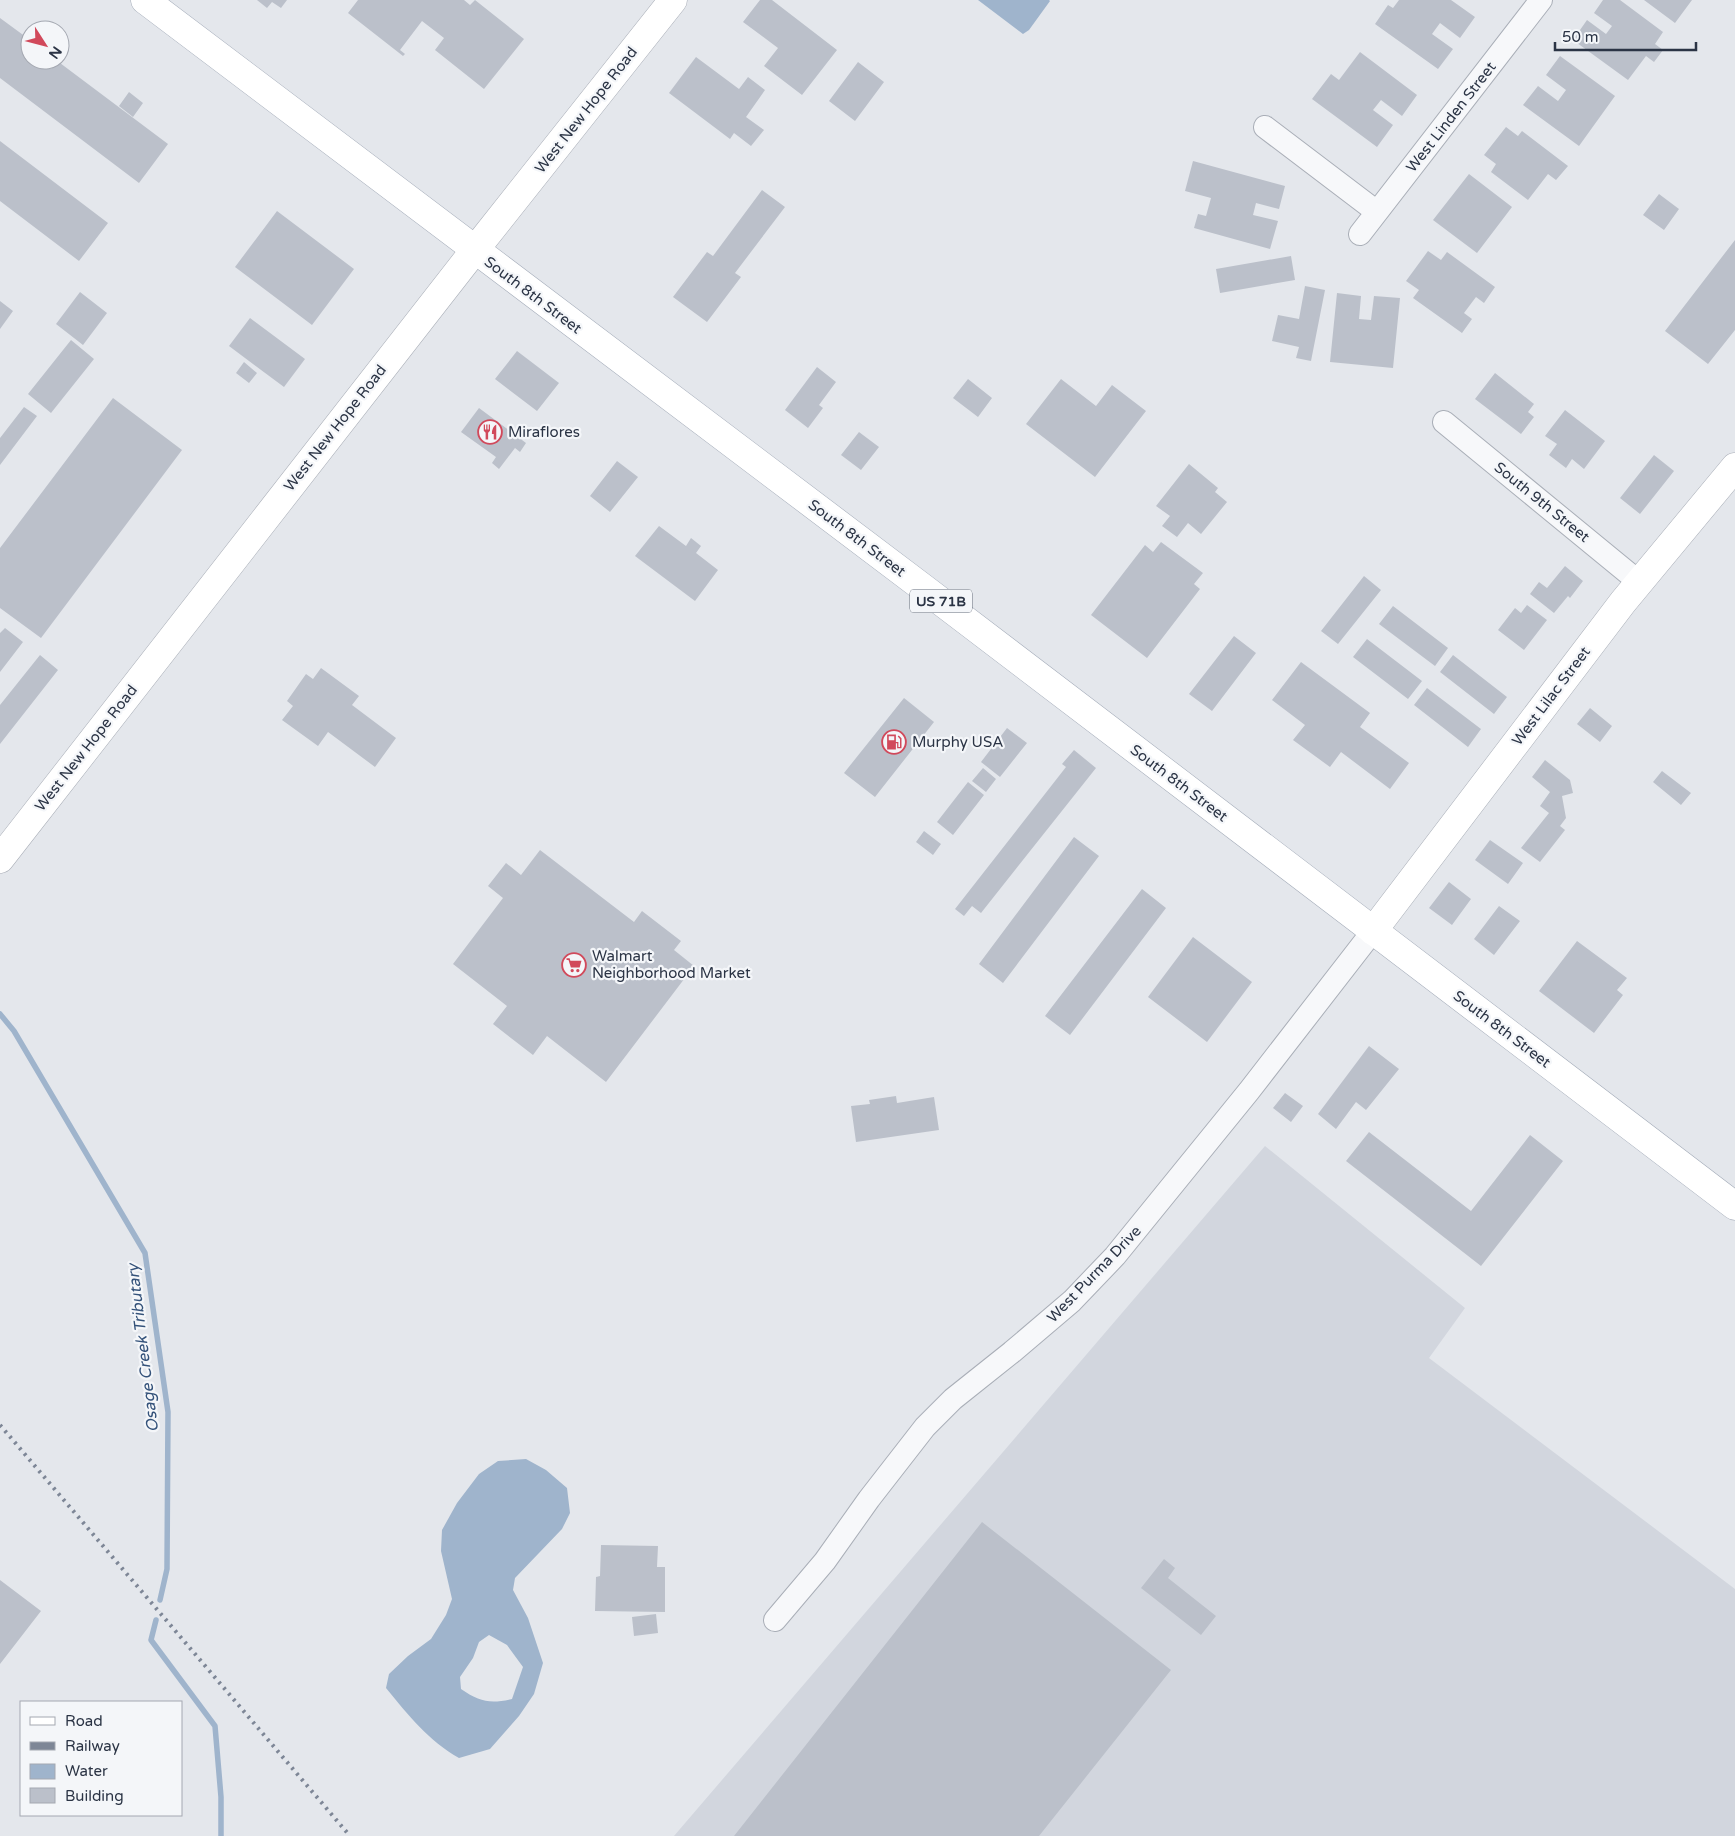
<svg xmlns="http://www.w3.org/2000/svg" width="1735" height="1836" viewBox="0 0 1735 1836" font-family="'Varela Round',sans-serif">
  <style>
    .built { fill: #d2d6de }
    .water { fill: #9fb4cc; fill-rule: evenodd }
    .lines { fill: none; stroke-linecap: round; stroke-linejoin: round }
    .stream { stroke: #9fb4cc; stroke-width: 5.5 }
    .building { fill: #bbc0ca }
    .street-casing { stroke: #a9aeb7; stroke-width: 24 }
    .secondary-casing { stroke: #a9aeb7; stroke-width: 29 }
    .primary-casing { stroke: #a3abb8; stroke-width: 29 }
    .street { stroke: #f7f8fa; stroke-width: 22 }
    .secondary { stroke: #fff; stroke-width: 28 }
    .primary { stroke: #fff; stroke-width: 28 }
    .rail { stroke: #7d8696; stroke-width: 4; stroke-dasharray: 2.5 5; stroke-linecap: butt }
    .labels { text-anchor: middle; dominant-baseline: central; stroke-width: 4.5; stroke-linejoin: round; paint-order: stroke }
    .shield { fill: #f4f6f9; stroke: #676e7b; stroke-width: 1 }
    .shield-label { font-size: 14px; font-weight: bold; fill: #2b3445 }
    .street-label { font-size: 15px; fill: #2b3445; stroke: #f4f6f9 }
    .poi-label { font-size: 15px; fill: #2b3445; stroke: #f4f6f9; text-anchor: start }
    .water-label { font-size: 16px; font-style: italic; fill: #34527a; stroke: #f4f6f9 }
  </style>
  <rect width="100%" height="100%" fill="#e4e7ec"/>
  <path class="built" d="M1265 1146 1465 1308 1429 1358 1735 1589V1836H674Z"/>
  <path class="water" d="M978 0H1049L1050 1 1029 30 1023 34Z
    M526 1459 546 1470 567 1488 570 1513 562 1529 515 1578 513 1590 528 1618 543 1663 534 1694 519 1716 490 1749 459 1758C429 1741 408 1715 386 1688L389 1674 408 1656 431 1639 446 1615 452 1599 441 1551 442 1530 457 1503 479 1474 498 1461ZM489 1635 507 1645 523 1667 512 1699C490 1704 480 1702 461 1689L460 1677 473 1658 479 1642Z"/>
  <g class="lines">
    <path class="stream" d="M0 1014 14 1031 145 1253 168 1412 167 1569 160 1600
      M156 1620 151 1640 215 1726 221 1797V1836"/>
  </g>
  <path class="building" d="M257 0H287L281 8 272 2 267 8Z
    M358 0H464L470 5 475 0 524 39 484 89 435 50 444 38 422 21 400 50 405 54 403 56 348 13Z
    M760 0H772L837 50 802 95 764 66 778 48 743 22Z
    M1399 0H1451L1475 17 1460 38 1440 23 1432 34 1453 49 1438 69 1375 24 1388 5 1393 8Z
    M1603 0H1620L1663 32 1655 44 1663 50 1654 62 1646 56 1628 80 1573 40 1587 20 1606 34 1612 26 1594 13Z
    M1644 0H1692L1675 23Z
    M0 18 30 40V60H56L168 144 139 183 0 78Z
    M1360 52 1417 95 1402 116 1381 100 1373 110 1393 125 1377 147 1312 99 1331 74 1339 80Z
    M1560 56 1615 96 1579 146 1523 105 1538 86 1558 101 1566 90 1546 75Z
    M696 57 739 89 748 77 765 90 746 117 764 130 751 146 734 133 730 139 669 93Z
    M858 62 884 82 855 121 829 101Z
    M129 92 143 103 133 117 119 106Z
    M1506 127 1518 136 1522 131 1568 166 1556 180 1548 174 1528 200 1491 172 1496 164 1484 155Z
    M0 141 108 223 79 261 0 201Z
    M1193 161 1285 186 1279 209 1256 203 1253 215 1278 221 1270 249 1194 228 1198 214 1206 216 1211 198 1185 191Z
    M1469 174 1512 207 1477 253 1433 220Z
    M762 190 785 207 735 273 741 277 707 322 673 297 707 252 713 256Z
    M1659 194 1679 209 1664 230 1643 215Z
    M277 211 354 269 312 325 235 267Z
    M1735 240V330L1708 364 1665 331Z
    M1428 251 1441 260 1447 252 1495 287 1484 303 1476 297 1464 313 1472 319 1462 333 1413 298 1419 290 1406 281Z
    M1291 256 1295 280 1220 293 1216 269Z
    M1305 286 1325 290 1311 361 1296 358 1299 347 1272 341 1278 315 1299 319Z
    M80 292 107 313 83 345 56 324Z
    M1337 293 1361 296 1359 319 1371 320 1374 296 1400 298 1393 368 1330 362Z
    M0 301 13 311 0 329Z
    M250 318 305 359 284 387 229 346Z
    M71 340 94 359 51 413 28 394Z
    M517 351 559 383 537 411 495 379Z
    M244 362 257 373 249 383 236 373Z
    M817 367 836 382 819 405 823 408 808 428 785 410Z
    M1495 373 1534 404 1528 412 1534 417 1521 434 1475 399Z
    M968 379 992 398 978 417 953 398Z
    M1061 379 1096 406 1112 385 1146 411 1095 477 1026 424Z
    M113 398 182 450 41 638 0 608V548Z
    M24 407 37 416 0 465V438Z
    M479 408 526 443 520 452 515 448 499 469 492 463 496 457 461 432Z
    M1565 410 1605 441 1584 469 1572 459 1566 468 1549 455 1557 444 1545 436Z
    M859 432 879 447 861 470 841 455Z
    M1654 455 1674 471 1640 514 1620 498Z
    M617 461 638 477 610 512 590 496Z
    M1189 464 1218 488 1215 492 1227 502 1201 534 1188 523 1177 537 1162 526 1170 516 1156 506Z
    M659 526 686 546 691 538 701 546 696 553 718 570 695 601 635 556Z
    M1161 542 1203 573 1194 584 1200 589 1147 658 1091 615 1145 545 1153 552Z
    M1565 566 1583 581 1570 598 1568 596 1554 613 1530 594 1539 582 1547 588Z
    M1364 576 1381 590 1338 644 1321 631Z
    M1527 605 1547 620 1524 650 1498 630 1515 608 1521 613Z
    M1393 606 1448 648 1435 666 1379 624Z
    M5 628 23 642 0 672V633Z
    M1234 636 1256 653 1212 711 1189 694Z
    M1367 639 1422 681 1408 699 1353 657Z
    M40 655 58 670 0 744V705Z
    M1453 655 1507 697 1494 714 1440 672Z
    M1301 662 1370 713 1360 727 1409 763 1390 789 1341 752 1330 767 1293 740 1305 725 1272 700Z
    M321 668 359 696 352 705 396 738 375 767 328 732 318 746 282 720 293 706 287 701 306 674 313 679Z
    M1427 688 1481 729 1468 747 1414 705Z
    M904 698 934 722 875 797 844 773Z
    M1590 708 1612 726 1600 742 1577 724Z
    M1007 728 1027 743 1000 777 981 762Z
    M1074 750 1096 768 981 913 972 906 964 916 955 909 1066 767 1062 764Z
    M1545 760 1570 780 1573 793 1562 796 1566 818 1560 826 1565 830 1540 862 1521 848 1549 813 1540 806 1550 792 1532 777Z
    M983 768 996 779 986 792 972 781Z
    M1662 771 1691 793 1681 805 1653 782Z
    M968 782 984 795 953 835 937 822Z
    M924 831 941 844 933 855 916 842Z
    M1074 837 1099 856 1003 983 979 964Z
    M1490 840 1523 863 1508 884 1475 860Z
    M540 850 634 922 642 911 681 941 674 950 694 966 606 1082 547 1036 533 1055 493 1024 507 1006 453 964 503 898 488 886 506 863 521 875Z
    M1449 882 1471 899 1452 925 1429 908Z
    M1142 889 1166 908 1070 1035 1045 1016Z
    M1499 906 1520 921 1494 955 1474 939Z
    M1193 937 1252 982 1207 1042 1148 997Z
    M1577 941 1627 978 1617 990 1623 995 1594 1033 1539 991Z
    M1369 1046 1399 1069 1366 1110 1356 1102 1336 1129 1318 1114Z
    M1285 1093 1303 1106 1291 1122 1273 1108Z
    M896 1096 897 1103 934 1097 939 1130 856 1142 851 1106 870 1104 869 1100Z
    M1369 1132 1471 1211 1530 1135 1563 1161 1481 1266 1346 1161Z
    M982 1522 1171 1670 1039 1836H734Z
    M601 1545 658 1546 657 1567H665V1612L595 1611 596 1577 600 1576Z
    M1164 1559 1175 1568 1168 1578 1216 1616 1201 1635 1141 1588Z
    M0 1580 41 1611 0 1664Z
    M656 1614 658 1633 634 1636 632 1617Z"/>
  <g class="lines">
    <g class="street-casing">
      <path id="street" d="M1265 127 1377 212
        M1360 234 1541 0
        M1444 422 1639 582
        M775 1620 825 1561 869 1499 925 1427 953 1399 1012 1352 1072 1301 1115 1256 1249 1091 1373 931"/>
    </g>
    <g class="secondary-casing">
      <path id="secondary" d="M0 859 474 251 673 0
        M1373 931 1623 602 1735 467"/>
    </g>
    <g class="primary-casing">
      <path id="primary" d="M145 0 922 587 1735 1206"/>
    </g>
    <use href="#street" class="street"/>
    <use href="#secondary" class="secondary"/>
    <use href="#primary" class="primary"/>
    <path class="rail" d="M0 1425 350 1836"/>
  </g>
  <defs>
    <g id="restaurant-ring" transform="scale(1.25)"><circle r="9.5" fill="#f4f6f9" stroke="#d1495b" stroke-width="1.5"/><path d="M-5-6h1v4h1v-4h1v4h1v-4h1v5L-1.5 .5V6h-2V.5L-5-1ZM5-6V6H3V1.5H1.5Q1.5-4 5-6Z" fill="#d1495b"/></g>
    <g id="fuel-ring" transform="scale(1.25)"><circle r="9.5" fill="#f4f6f9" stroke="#d1495b" stroke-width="1.5"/><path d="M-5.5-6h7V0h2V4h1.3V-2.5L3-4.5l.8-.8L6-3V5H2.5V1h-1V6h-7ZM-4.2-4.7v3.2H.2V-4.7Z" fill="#d1495b"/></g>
    <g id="supermarket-ring" transform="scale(1.25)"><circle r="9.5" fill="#f4f6f9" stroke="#d1495b" stroke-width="1.5"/><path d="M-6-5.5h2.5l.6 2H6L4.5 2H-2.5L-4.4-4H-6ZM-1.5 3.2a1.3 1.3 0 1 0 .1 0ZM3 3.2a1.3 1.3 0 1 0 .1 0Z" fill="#d1495b"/></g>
  </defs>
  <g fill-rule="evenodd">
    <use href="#restaurant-ring" x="490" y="432"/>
    <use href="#fuel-ring" x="894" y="742"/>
    <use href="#supermarket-ring" x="574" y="965"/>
  </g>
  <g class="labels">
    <rect class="shield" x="910" y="589.5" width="62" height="23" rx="4"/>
    <g class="shield-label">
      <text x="941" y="601">US 71B</text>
    </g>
    <g class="street-label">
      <text transform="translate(586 110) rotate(-52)">West New Hope Road</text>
      <text transform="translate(1451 117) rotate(-52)">West Linden Street</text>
      <text transform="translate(533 295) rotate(37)">South 8th Street</text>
      <text transform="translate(335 428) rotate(-52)">West New Hope Road</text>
      <text transform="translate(1542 502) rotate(39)">South 9th Street</text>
      <text transform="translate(857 538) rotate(37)">South 8th Street</text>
      <text transform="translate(1551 696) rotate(-53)">West Lilac Street</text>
      <text transform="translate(86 748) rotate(-52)">West New Hope Road</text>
      <text transform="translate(1179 783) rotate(37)">South 8th Street</text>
      <text transform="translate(1502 1029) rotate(37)">South 8th Street</text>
      <text transform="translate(1094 1274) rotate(-46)">West Purma Drive</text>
    </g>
    <g class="poi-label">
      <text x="508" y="432">Miraflores</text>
      <text x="912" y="742">Murphy USA</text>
      <text x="592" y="956">Walmart<tspan x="592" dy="17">Neighborhood Market</tspan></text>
    </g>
    <g class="water-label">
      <text transform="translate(143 1348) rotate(-97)">Osage Creek Tributary</text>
    </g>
  </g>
  <rect x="20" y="1701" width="162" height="115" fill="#f4f6f9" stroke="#a4a8b1"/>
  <rect x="30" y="1717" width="25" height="8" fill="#ffffff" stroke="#a4a8b1"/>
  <text x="65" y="1726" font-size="15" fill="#2b3445">Road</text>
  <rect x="30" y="1742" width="25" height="8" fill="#7d8696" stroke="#a4a8b1"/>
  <text x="65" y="1751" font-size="15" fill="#2b3445">Railway</text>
  <rect x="30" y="1764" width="25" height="15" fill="#9fb4cc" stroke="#a4a8b1"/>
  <text x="65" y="1776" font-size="15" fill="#2b3445">Water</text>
  <rect x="30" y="1788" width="25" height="15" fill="#bbc0ca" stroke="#a4a8b1"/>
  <text x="65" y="1801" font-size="15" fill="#2b3445">Building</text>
  <g transform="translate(45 45) rotate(126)"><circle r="24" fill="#f4f6f9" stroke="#a4a8b1"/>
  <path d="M0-4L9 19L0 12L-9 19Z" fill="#d1495b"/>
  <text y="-8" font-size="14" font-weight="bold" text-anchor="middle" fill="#2b3445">N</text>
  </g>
  <path d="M1555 42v8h141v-8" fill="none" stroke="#2b3445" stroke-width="2.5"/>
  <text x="1562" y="42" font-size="15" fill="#2b3445" stroke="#f4f6f9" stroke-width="4" paint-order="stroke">50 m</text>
</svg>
